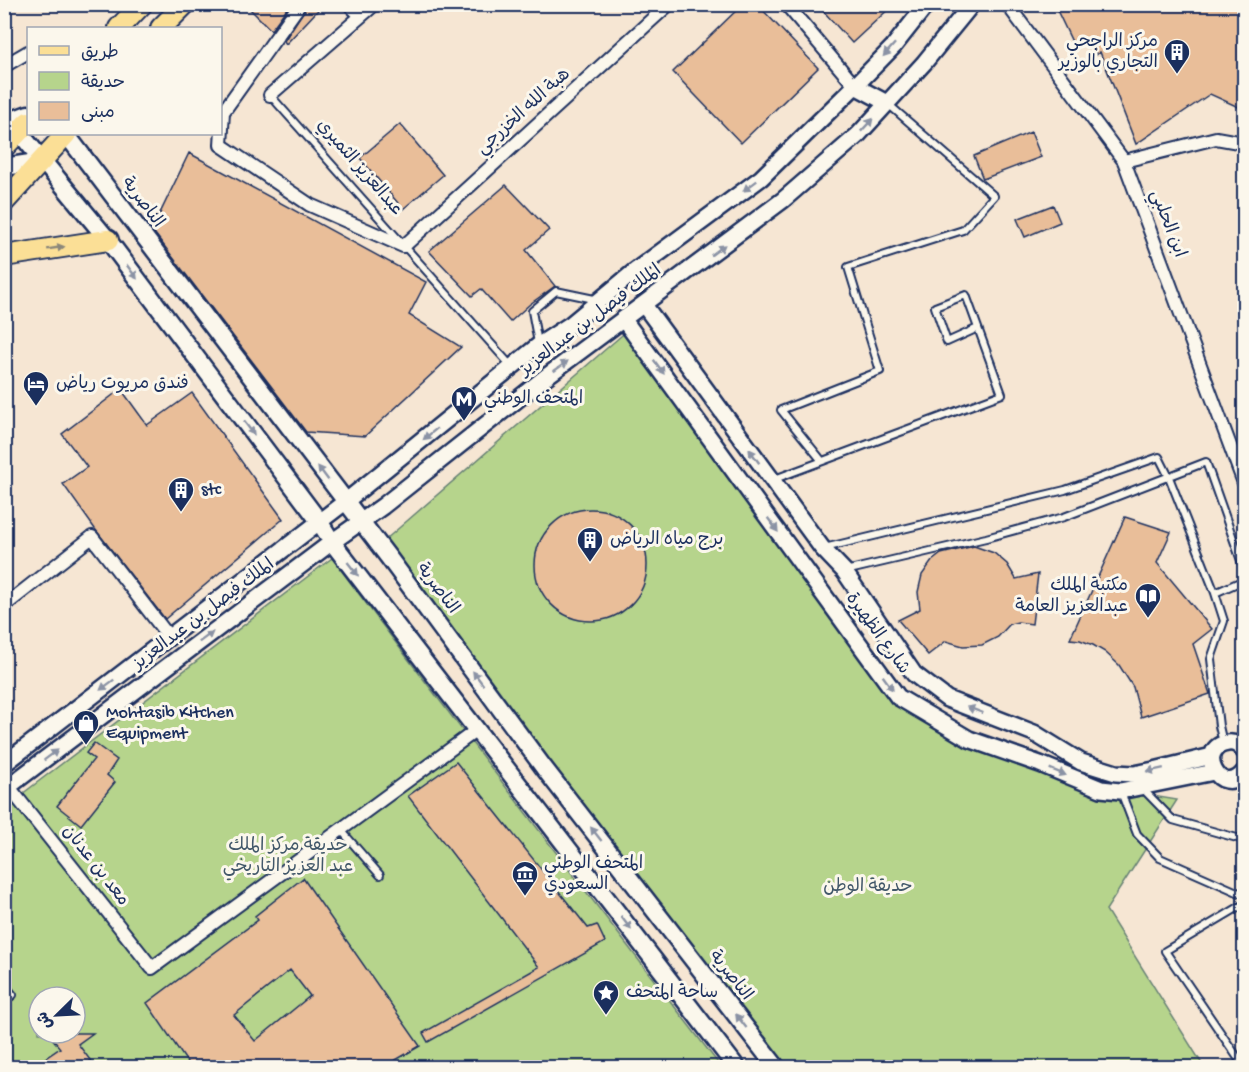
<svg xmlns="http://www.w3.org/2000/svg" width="1249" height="1072" viewBox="0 0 1249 1072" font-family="'Gochi Hand','Playpen Sans Arabic',sans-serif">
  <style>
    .green { fill: #b6d48c; stroke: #688275; stroke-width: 1.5; fill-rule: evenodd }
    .building { fill: #e9be99; stroke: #1b2f5e; stroke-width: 1.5; fill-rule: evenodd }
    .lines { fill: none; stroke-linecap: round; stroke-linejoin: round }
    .service-casing { stroke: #1b2f5e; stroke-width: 10 }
    .minor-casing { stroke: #1b2f5e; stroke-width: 16 }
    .tertiary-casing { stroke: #1b2f5e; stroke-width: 20 }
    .secondary-casing { stroke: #1b2f5e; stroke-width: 21 }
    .primary-casing { stroke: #1b2f5e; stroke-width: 24 }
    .service { stroke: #fbf7ec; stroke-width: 6 }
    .minor { stroke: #fbf7ec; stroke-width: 12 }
    .tertiary { stroke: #fbf7ec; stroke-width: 15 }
    .secondary { stroke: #fbf7ec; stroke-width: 16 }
    .primary { stroke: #fbdf96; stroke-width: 20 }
    .oneway { fill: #8b93a5 }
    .oneway2 { fill: #8b877a }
    .labels { text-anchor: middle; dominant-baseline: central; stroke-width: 6; stroke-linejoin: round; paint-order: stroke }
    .poi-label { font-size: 18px; fill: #1b2f5e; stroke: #fbf7ec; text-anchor: start }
    .street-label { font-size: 18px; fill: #1b2f5e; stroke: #fbf7ec }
    .park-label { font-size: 18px; fill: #42586a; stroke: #fbf7ec }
  </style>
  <rect width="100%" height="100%" fill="#f6e6d3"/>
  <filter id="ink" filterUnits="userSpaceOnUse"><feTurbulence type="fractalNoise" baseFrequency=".0167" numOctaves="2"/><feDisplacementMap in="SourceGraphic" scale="12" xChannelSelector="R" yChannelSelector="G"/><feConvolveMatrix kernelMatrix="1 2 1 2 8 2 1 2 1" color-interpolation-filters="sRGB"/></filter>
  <g filter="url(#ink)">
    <path class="green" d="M629 329 900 696 971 738 1104 788 1177 800 1106 910 1204 1067H780L547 767 385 540Z
      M332 558C460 729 591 898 721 1067L5 1068V1006L12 1000 4 989 5 807ZM39 997H75V1033H39Z"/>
    <path class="building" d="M245 4H290L271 30Z
      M308 4H312L318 10 286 44 284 41Z
      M743 4H757L818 68 741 143 673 72Z
      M817 4H894L852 43Z
      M1054 4H1245V110L1210 94 1136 144 1100 52 1096 55 1091 38 1074 46Z
      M400 124 443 175 403 209 360 158Z
      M1031 132 1041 157 983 179 974 156Z
      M189 153 426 282 409 315 461 347 365 436 306 432 152 230Z
      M506 185 549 230 526 250 555 286 530 304 510 322 481 289 472 296 429 251Z
      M1053 205 1060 222 1025 237 1017 219Z
      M121 389 147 425 192 393 283 519 165 619 95 529 63 484 87 467 62 434Z
      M535 565a56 56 0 1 1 112 0a56 56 0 1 1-112 0Z
      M1125 517 1171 532 1157 563 1212 629 1193 644 1210 694 1141 717 1133 687 1119 665 1105 652 1093 645 1080 640 1070 639Z
      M974 546 994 553 1007 564 1016 579 1038 574 1032 624 1018 622 1010 624 998 637 982 645 963 646 946 641 928 655 898 620 920 609 918 592 922 575 932 561 941 554Z
      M94 743 117 760 107 775 115 782 81 825 57 806 94 759 86 753Z
      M456 762 588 928 597 925 605 942 428 1042 423 1033 539 967 408 796Z
      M303 878 420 1046 382 1068H191L147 1003 258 920 255 916ZM290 970 310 996 255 1041 234 1015Z
      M48 1033H93L78 1044 96 1068H31L60 1048Z"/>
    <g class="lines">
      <g class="service-casing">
        <path id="service" d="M270 95 512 367
          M538 343 532 311 556 291 599 300
          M822 461 781 410 880 371 848 267 963 230 994 196 887 103
          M772 480 1002 394 966 295 935 307 947 342 978 328
          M824 548 1065 490 1159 457 1169 477 1215 593 1224 621 1211 659 1219 726 1223 743
          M845 571 986 538 1064 517 1206 462 1244 569
          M1215 593 1244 580
          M1142 788 1173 820 1244 840
          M1121 792 1137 834 1160 858 1244 895
          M341 830 380 875
          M1244 904 1165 951 1244 1067
          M4 984 13 995 4 1001"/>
      </g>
      <g class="minor-casing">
        <path id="minor" d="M300 4 223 112 221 145 310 205 403 246
          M349 4 361 16
          M786 4 855 86
          M1007 4 1124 161 1244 483
          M4 66 28 52
          M270 95 375 4
          M1124 161 1216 138 1244 143
          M404 246 669 4
          M4 606 92 537 169 637
          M9 787 152 968 478 729"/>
      </g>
      <g class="tertiary-casing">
        <path id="tertiary" d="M855 86 887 103
          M644 305 822 548 844 571 914 674 947 699 1034 733 1081 762 1116 773 1134 774 1154 770 1212 756
          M624 320 898 697 969 739 1040 764 1101 789 1120 791 1214 772
          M1244 751C1240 746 1235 742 1228 743 1194 747 1220 801 1244 772
          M4 764 345 502 539 345 571 324 635 271 761 178 855 86 893 47 927 4
          M4 790 332 542 383 506 547 376 783 200 858 135 924 63 972 4"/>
      </g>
      <g class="secondary-casing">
        <path id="secondary" d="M4 123 28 114
          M19 132 108 240 319 521 332 542 737 1068
          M66 134 389 558 544 768 777 1068
          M4 167 43 161"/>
      </g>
      <g class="primary-casing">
        <path id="primary" d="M119 28 142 4
          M161 28 185 4
          M4 147 28 122
          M4 202 66 134
          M4 256 108 240"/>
      </g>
      <use href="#service" class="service"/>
      <use href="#minor" class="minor"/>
      <use href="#tertiary" class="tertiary"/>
      <use href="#secondary" class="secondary"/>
      <use href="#primary" class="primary"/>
    </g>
    <defs><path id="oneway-solid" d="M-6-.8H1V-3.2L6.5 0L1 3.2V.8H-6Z" transform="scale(1.5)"/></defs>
    <g class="oneway">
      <use href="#oneway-solid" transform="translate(889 50) rotate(132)"/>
      <use href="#oneway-solid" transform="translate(867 125) rotate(-47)"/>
      <use href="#oneway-solid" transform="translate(750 186) rotate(143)"/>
      <use href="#oneway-solid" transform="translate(718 250) rotate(-37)"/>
      <use href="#oneway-solid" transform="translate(132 272) rotate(53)"/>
      <use href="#oneway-solid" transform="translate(561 366) rotate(-36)"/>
      <use href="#oneway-solid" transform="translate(659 367) rotate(54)"/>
      <use href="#oneway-solid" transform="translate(249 428) rotate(53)"/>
      <use href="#oneway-solid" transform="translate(430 434) rotate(141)"/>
      <use href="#oneway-solid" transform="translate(754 456) rotate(-126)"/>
      <use href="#oneway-solid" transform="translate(323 473) rotate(-127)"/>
      <use href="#oneway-solid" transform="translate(773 525) rotate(54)"/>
      <use href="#oneway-solid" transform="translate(353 569) rotate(52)"/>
      <use href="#oneway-solid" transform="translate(206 637) rotate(-37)"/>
      <use href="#oneway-solid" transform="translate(478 678) rotate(-127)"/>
      <use href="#oneway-solid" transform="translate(888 683) rotate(54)"/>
      <use href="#oneway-solid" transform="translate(107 685) rotate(143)"/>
      <use href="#oneway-solid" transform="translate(975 710) rotate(-159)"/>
      <use href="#oneway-solid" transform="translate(51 755) rotate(-37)"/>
      <use href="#oneway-solid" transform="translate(1155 770) rotate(168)"/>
      <use href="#oneway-solid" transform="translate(1058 772) rotate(22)"/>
      <use href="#oneway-solid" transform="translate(596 834) rotate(-128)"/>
      <use href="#oneway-solid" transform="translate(626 923) rotate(53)"/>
      <use href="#oneway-solid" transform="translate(741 1021) rotate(-128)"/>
    </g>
    <use class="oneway2" href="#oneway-solid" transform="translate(56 248) rotate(-9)"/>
  </g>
  <defs>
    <g id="building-pin" transform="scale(1.35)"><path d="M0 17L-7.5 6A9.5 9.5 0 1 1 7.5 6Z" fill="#1b2f5e" stroke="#fbf7ec"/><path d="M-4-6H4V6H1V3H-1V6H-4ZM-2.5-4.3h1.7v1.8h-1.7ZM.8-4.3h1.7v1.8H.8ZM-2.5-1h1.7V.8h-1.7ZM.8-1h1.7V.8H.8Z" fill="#fff"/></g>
    <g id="hotel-pin" transform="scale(1.35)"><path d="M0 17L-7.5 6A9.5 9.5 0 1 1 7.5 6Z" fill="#1b2f5e" stroke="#fbf7ec"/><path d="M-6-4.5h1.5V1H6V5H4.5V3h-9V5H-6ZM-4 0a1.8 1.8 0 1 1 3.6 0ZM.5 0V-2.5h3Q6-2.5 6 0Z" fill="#fff"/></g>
    <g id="metro-pin" transform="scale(1.35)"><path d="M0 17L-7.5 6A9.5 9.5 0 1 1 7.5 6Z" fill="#1b2f5e" stroke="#fbf7ec"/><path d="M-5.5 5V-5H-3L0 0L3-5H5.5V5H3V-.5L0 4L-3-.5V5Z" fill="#fff"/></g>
    <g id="library-pin" transform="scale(1.35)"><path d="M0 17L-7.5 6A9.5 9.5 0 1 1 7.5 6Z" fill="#1b2f5e" stroke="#fbf7ec"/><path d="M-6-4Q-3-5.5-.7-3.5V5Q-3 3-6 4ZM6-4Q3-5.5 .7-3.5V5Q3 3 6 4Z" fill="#fff"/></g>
    <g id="shop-pin" transform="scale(1.35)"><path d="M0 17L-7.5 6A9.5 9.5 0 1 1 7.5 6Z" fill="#1b2f5e" stroke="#fbf7ec"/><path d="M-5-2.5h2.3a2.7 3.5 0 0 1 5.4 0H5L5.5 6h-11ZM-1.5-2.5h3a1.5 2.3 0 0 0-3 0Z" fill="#fff"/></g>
    <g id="museum-pin" transform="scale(1.35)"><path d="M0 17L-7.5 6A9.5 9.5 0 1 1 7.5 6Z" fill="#1b2f5e" stroke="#fbf7ec"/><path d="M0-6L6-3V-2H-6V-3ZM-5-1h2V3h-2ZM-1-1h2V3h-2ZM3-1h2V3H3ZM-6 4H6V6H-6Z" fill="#fff"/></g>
    <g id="sight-pin" transform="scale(1.35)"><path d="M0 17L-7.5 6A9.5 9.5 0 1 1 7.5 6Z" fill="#1b2f5e" stroke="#fbf7ec"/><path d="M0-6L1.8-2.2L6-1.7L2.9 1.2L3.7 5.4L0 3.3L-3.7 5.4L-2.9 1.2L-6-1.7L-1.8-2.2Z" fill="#fff"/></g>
  </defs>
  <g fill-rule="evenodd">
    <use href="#building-pin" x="1177" y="52"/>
    <use href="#hotel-pin" x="36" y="384"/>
    <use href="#metro-pin" x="464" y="399"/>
    <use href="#building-pin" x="181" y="490"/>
    <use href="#building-pin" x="590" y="540"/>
    <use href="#library-pin" x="1148" y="596"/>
    <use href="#shop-pin" x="86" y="723"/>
    <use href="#museum-pin" x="525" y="874"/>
    <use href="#sight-pin" x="606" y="993"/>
  </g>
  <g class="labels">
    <g class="poi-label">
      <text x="1158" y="42" text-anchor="end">مركز الراجحي<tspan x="1158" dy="21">التجاري بالوزير</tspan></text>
      <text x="56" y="384">فندق مريوت رياض</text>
      <text x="484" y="399">المتحف الوطني</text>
      <text x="201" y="490">stc</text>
      <text x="610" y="540">برج مياه الرياض</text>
      <text x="1128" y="586" text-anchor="end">مكتبة الملك<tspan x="1128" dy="21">عبدالعزيز العامة</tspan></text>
      <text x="106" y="713">Mohtasib Kitchen<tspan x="106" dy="21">Equipment</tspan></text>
      <text x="544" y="864">المتحف الوطني<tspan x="544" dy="21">السعودي</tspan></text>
      <text x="626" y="993">ساحة المتحف</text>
    </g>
    <g class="street-label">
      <text transform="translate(524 112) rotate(-42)">هبة الله الخزرجي</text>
      <text transform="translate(359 168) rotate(49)">عبدالعزيز الثميري</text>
      <text transform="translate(142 203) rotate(53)">الناصرية</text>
      <text transform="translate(1167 224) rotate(69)">ابن الحلبي</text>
      <text transform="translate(591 321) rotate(-37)">الملك فيصل بن عبدالعزيز</text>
      <text transform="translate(437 589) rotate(53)">الناصرية</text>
      <text transform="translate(204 615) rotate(-37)">الملك فيصل بن عبدالعزيز</text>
      <text transform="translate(877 634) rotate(54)">شارع الظهيرة</text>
      <text transform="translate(95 866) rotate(52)">معد بن عدنان</text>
      <text transform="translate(730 976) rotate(52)">الناصرية</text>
    </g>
    <g class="park-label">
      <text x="288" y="846">حديقة مركز الملك<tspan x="288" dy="21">عبد العزيز التاريخي</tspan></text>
      <text x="868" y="887">حديقة الوطن</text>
    </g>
  </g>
  <rect width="1249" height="1072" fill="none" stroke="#fbf7ec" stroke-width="24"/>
  <rect x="12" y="12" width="1225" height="1048" fill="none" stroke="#1b2f5e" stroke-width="2" filter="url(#ink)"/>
  <rect x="27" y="27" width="195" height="108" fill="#fbf7ec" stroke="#a1a7b3" stroke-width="1.5"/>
  <rect x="39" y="46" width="30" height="9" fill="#fbdf96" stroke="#a1a7b3" stroke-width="1.5"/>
  <text x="81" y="57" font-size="18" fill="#1b2f5e">طريق</text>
  <rect x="39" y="72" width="30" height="18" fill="#b6d48c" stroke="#a1a7b3" stroke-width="1.5"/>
  <text x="81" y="87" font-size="18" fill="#1b2f5e">حديقة</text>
  <rect x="39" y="102" width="30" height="18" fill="#e9be99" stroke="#a1a7b3" stroke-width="1.5"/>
  <text x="81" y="117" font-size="18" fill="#1b2f5e">مبنى</text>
  <g transform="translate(57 1015) rotate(246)"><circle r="28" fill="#fbf7ec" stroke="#a1a7b3" stroke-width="1.5"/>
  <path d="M0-4.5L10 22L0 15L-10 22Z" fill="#1b2f5e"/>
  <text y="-9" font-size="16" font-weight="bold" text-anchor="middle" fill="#1b2f5e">ش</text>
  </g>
</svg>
